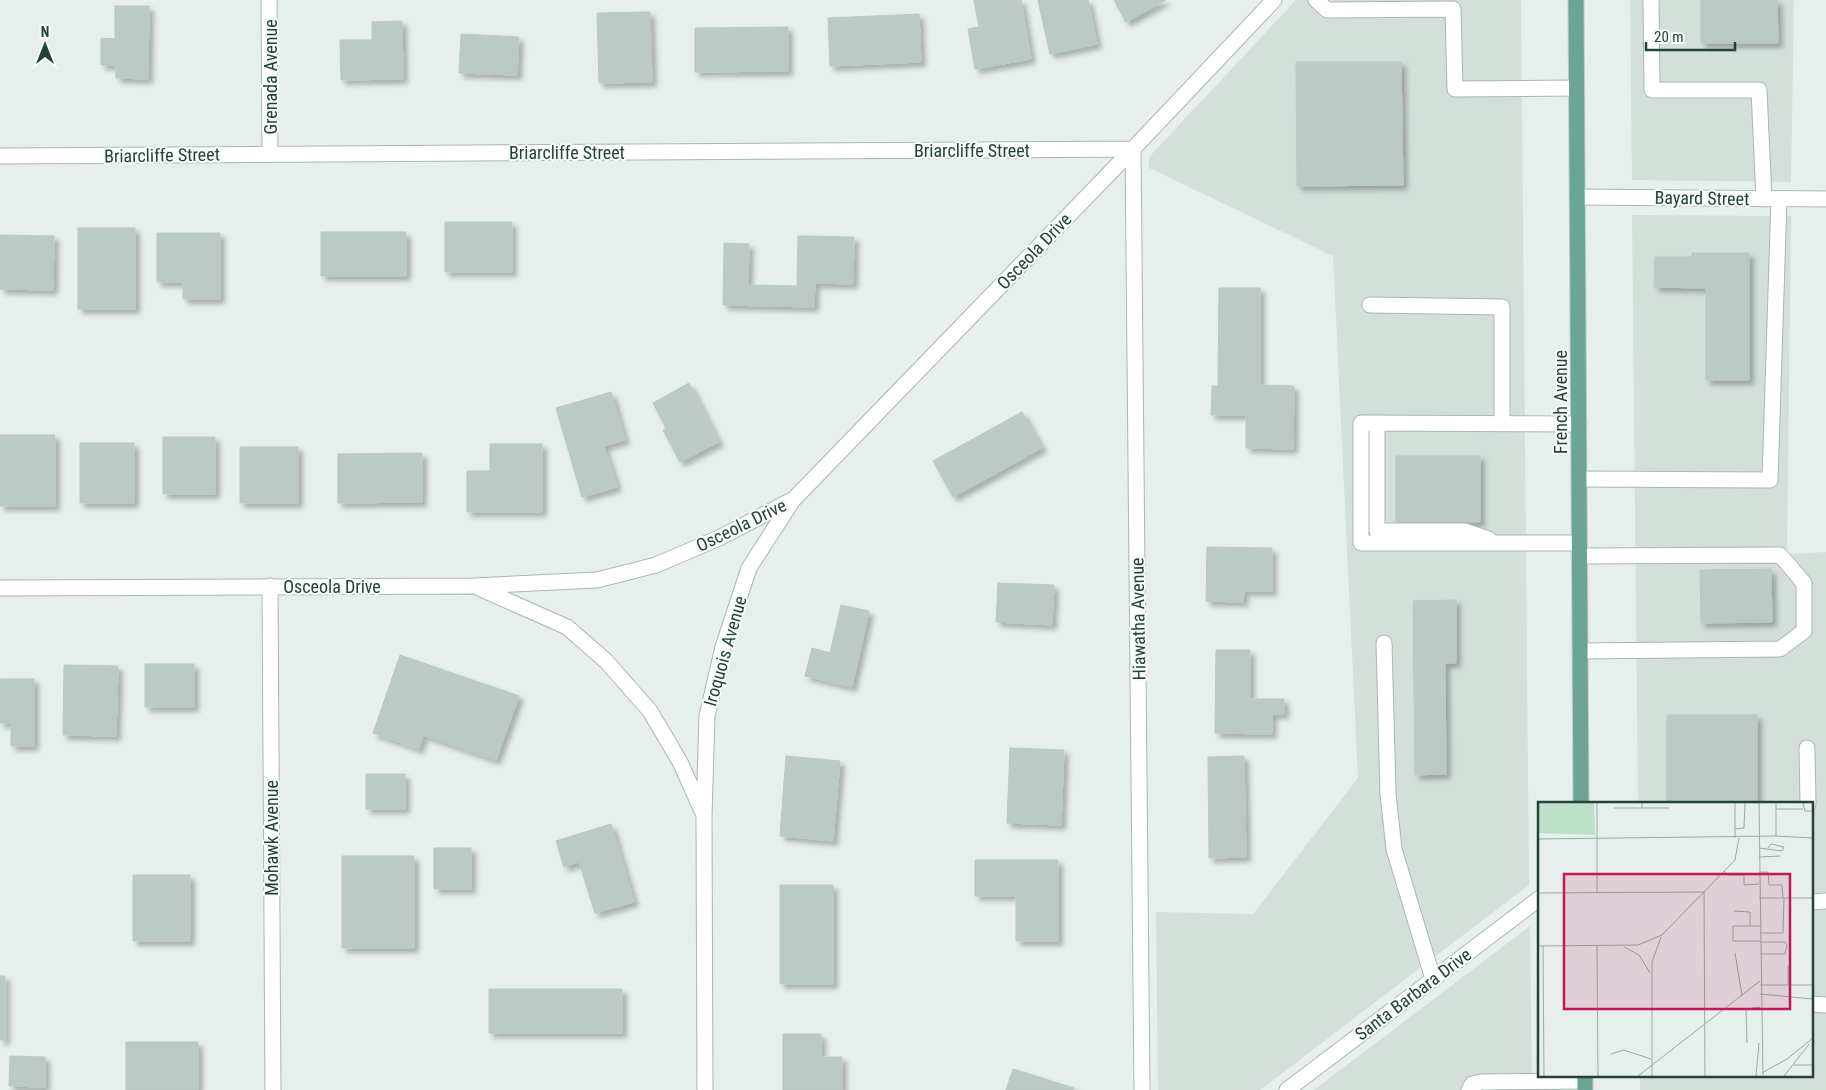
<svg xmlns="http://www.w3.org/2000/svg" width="1826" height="1090" viewBox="0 0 1826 1090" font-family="'Roboto Condensed',sans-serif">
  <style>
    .built { fill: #d4dfda }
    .building { fill: #bbcac4; stroke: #b8c9c2; filter: url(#shadow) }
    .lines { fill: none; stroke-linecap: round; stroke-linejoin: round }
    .service-casing { stroke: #a8b8b2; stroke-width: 17 }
    .minor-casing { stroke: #a8b8b2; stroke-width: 17 }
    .primary-casing { stroke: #c2cac8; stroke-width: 17 }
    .service { stroke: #fff; stroke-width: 15 }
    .minor { stroke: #fff; stroke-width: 15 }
    .primary { stroke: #6aa596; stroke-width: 15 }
    .labels { text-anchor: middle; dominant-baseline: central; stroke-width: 4; stroke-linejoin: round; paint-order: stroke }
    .street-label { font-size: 18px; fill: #24423a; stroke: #f7fbf9 }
    .inset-road { fill: none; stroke: #98aaa4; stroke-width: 1 }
    .view { fill: #c2185b; fill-opacity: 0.15; stroke: #c2185b; stroke-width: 2.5 }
    .inset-edge { fill: none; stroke: #24423a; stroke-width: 2.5 }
  </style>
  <defs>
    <filter id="shadow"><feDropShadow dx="4.5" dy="4.5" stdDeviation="2.5" flood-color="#0004"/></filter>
  </defs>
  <rect width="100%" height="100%" fill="#e6efeb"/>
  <path class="built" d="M1296 0H1521L1529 885 1260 1090H1158L1156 912 1253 914 1358 778 1333 256 1149 168V157Z
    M1630 0H1794L1791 182 1632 180Z
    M1632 215 1791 216 1787 554 1826 552V1090H1640V1076H1812V804H1638Z
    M1530 926 1532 1090H1314Z"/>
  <path class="building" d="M974 0H1021L1031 59 975 69 968 29 979 27Z
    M1038 0H1088L1097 44 1050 54Z
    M1114 0H1166L1126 22Z
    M1701 0H1777L1778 43H1701Z
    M115 6H149L148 79 116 78V65H101V38L115 39Z
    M650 12 652 82 599 83 597 13Z
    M919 14 921 62 830 66 828 18Z
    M402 21 403 79 341 80 340 40H372V22Z
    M788 27V71L695 72V28Z
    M461 34 519 37 517 75 459 73Z
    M1296 62H1401L1403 185 1297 186Z
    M445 222H512V272H445Z
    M78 228H135V309H78Z
    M321 232H406V276H321Z
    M157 233H220V299H183V282H157Z
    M0 235 54 236 53 290 0 289Z
    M798 236 854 237 853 284 815 283 814 307 723 305 724 243 749 244 748 285 797 286Z
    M1692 253H1749V380H1706V288L1654 287 1655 257H1692Z
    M1219 288H1260V385L1294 386 1293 449 1246 448V415H1211L1212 386H1218Z
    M689 383 719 442 680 462 663 430 666 428 653 403Z
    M611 392 625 440 604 446 617 487 582 497 556 408Z
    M1022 412 1042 448 953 497 933 461Z
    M0 435H55V506H0Z
    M163 437H215V494H163Z
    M80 443H134V503H80Z
    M490 444H542V512H467V471H490Z
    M240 447H298V503H240Z
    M422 453V502L338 503V454Z
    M1396 456H1480V522H1396Z
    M1207 547 1272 548V591H1244L1243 602 1206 601Z
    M1771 569 1772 622 1701 623 1700 570Z
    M998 583 1054 585 1052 625 996 622Z
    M1456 600V663H1445L1446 774 1415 775 1413 601Z
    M841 605 869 611 852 687 805 676 812 648 830 653Z
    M1216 650H1250V699H1284V714H1272V734L1215 733Z
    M400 655 519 696 496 760 423 735 419 749 373 733Z
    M145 664H194V707H145Z
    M64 665 118 666 116 736 63 735Z
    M0 679H34V746H11V723H0Z
    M1667 715H1757V804H1667Z
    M1010 748 1064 750 1061 825 1007 823Z
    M786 756 840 761 833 841 780 836Z
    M1244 756 1246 857 1209 858 1208 757Z
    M366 774H405V809H366Z
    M611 824 634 902 595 913 579 862 564 867 556 841Z
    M434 848H471V889H434Z
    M342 856H414V948H342Z
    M975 860H1058V941H1016V896H975Z
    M133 875H190V941H133Z
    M780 885H833V984H780Z
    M0 976H5V1040H0Z
    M489 989H622V1033H489Z
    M783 1034H821V1057H842V1090H783Z
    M126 1042H198V1090H126Z
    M10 1056 45 1057V1087L9 1086Z
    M1013 1069 1074 1088 1073 1090H1006Z"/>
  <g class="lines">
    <g class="service-casing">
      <path id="service" d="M1316 0 1327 10 1453 9 1455 89 1577 88
        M1651 0 1652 90H1759L1764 199
        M1370 305 1502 307V424
        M1377 423V531H1465L1489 539
        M1579 424 1361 423V543H1579
        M1579 479 1770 480 1779 199
        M1579 556 1780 555 1804 583V631L1780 649 1580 651
        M1384 643 1388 794 1394 849 1433 979
        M1807 748 1808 804
        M1812 902 1826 901
        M1812 1004 1826 1005
        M1469 1090 1472 1084 1481 1082 1585 1081"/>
    </g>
    <g class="minor-casing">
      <path id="minor" d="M269 0 270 154
        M0 156 1133 149 1142 1090
        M1578 197 1826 199
        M270 586 273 1090
        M0 588 474 586 597 580 656 565 719 538 794 499 1133 149 1274 0
        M479 588 567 627 606 661 650 711 680 762 703 813
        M705 1090 704 816 707 716 723 647 749 568 793 500
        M1287 1090 1540 898"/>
    </g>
    <g class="primary-casing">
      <path id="primary" d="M1576 0 1581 804
        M1585 1076V1090"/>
    </g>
    <use href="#service" class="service"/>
    <use href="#minor" class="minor"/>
    <use href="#primary" class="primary"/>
  </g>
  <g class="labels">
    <g class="street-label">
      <text transform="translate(270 77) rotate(-90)">Grenada Avenue</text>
      <text x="972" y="150">Briarcliffe Street</text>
      <text x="567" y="152">Briarcliffe Street</text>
      <text transform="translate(162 155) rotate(-1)">Briarcliffe Street</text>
      <text transform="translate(1702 198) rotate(1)">Bayard Street</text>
      <text transform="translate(1034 251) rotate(-46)">Osceola Drive</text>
      <text transform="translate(1560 402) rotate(-90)">French Avenue</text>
      <text transform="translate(741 525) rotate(-26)">Osceola Drive</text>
      <text x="332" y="586">Osceola Drive</text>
      <text transform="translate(1138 619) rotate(-91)">Hiawatha Avenue</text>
      <text transform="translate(725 651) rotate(-74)">Iroquois Avenue</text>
      <text transform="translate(271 838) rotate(-90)">Mohawk Avenue</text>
      <text transform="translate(1413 994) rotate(-37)">Santa Barbara Drive</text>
    </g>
  </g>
  <g transform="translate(1538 802)">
    <rect width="275" height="275" fill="#e6efeb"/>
    <path d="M0 1H56L57 33 0 31Z" fill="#bfe0c8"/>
    <path class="inset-road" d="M59 1V91M104 1V6H131M197 1V36M221 1 225 274M265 1 267 9H275M76 6H104M238 7H265M197 27 206 26 207 1M238 34 275 36M0 37 238 34V1M221 46 244 49 246 45 233 42 230 46M221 55 242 54M186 69 190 73H206V83L221 82M221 70H230L231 83H244L245 96M0 91 166 90 167 274M221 96H275M196 109 212 110V124M222 124H195V139H222M222 131H245L246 96M222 140H247L249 144 247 152H222M0 144 100 143 124 133 197 58 201 36M5 144 6 274M59 144 60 274M86 145 101 153 112 171M197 151 204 193M250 164V183M222 183H275M222 192 275 197M209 241 208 207 222 205M73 252 86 248 113 257M256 263H275M224 271 249 257 275 236M100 274 222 179M114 274V160L123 135M218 274 221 241M246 274 271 242"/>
    <path class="view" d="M26 72H252V207H26Z"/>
    <rect width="275" height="275" class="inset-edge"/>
  </g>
  <g transform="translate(45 45)" stroke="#f7fbf9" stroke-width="4" paint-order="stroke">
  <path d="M0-4L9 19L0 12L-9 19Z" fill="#24423a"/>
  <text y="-8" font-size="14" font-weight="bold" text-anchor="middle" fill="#24423a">N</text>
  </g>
  <path d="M1646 42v8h89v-8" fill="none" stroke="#24423a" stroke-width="2.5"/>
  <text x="1654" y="42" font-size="15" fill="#24423a" stroke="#f7fbf9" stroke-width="4" paint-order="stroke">20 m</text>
</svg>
